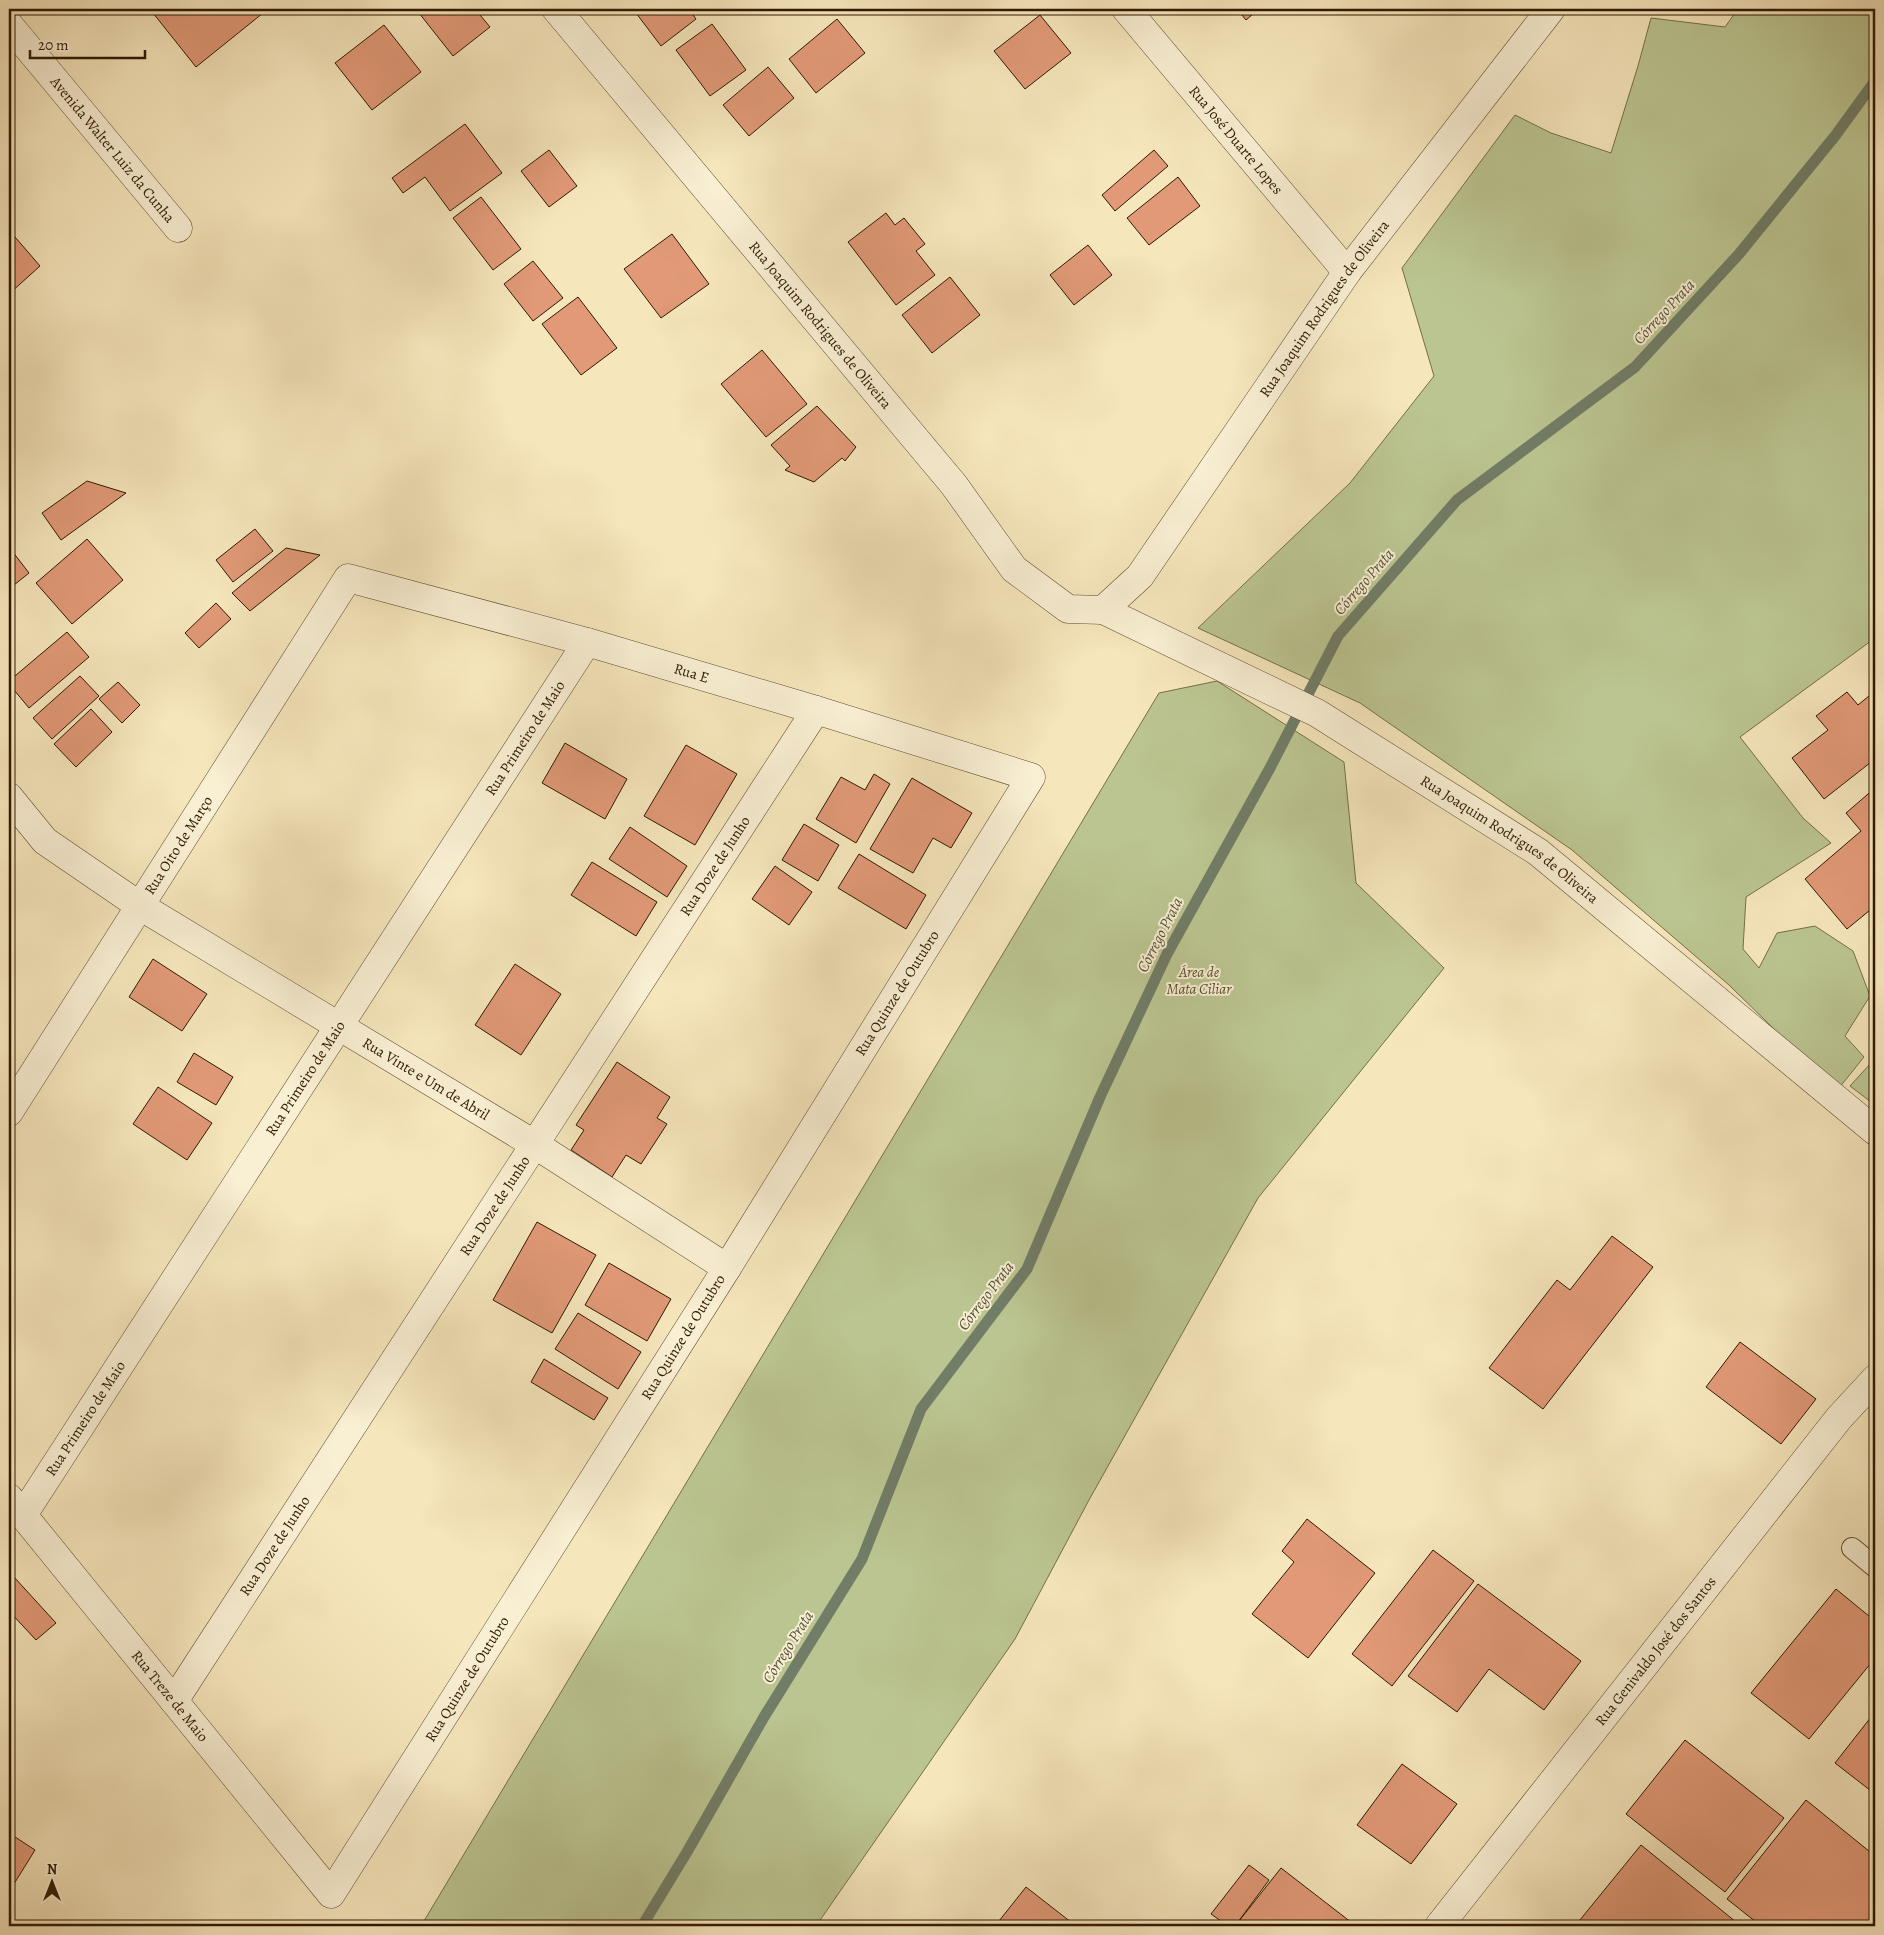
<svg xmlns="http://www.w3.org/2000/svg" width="1884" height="1935" viewBox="0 0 1884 1935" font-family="Alegreya,serif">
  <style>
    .green { fill: #bbc591; stroke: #746f48 }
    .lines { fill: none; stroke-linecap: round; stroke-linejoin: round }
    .stream { stroke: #717d67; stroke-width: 11 }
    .building { fill: #e19977; stroke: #2e1900 }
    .lane-casing { stroke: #604c2f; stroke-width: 22 }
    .street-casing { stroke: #604c2f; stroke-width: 29 }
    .lane { stroke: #f9efd3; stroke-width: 20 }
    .street { stroke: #f9efd3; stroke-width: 28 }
    .labels { text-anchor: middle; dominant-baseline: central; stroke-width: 4; stroke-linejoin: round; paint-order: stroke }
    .street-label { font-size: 15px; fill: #2e1900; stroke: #f9efd3 }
    .park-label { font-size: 15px; font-style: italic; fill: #584d2c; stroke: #f9efd3 }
    .water-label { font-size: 16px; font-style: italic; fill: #55533c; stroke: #f9efd3 }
  </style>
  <rect width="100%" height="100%" fill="#f6e6bc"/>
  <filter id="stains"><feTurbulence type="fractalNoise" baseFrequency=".004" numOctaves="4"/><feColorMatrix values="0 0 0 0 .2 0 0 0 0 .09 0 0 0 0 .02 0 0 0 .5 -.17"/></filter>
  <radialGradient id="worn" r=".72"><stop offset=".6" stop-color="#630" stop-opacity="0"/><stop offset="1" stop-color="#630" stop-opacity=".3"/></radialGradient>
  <path class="green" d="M1738 9H1875V638L1740 737 1803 818 1831 843 1746 897 1743 949 1759 968 1777 933 1815 926 1853 951 1870 996 1845 1036 1864 1057 1839 1088 1816 1070 1729 985 1572 850 1360 703 1198 628 1350 483 1434 376 1402 268 1515 115 1551 133 1611 153 1638 66 1651 18 1725 27Z
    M1217 681 1344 762 1356 883 1444 968 1258 1198 1089 1500 1015 1639 816 1926H421L1159 693Z
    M1871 1063 1875 1067V1105L1850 1086Z"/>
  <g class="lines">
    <path class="stream" d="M642 1926 687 1852 764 1717 862 1559 921 1409 1027 1269 1100 1097 1167 954 1270 768 1338 636 1457 500 1635 367 1739 254 1835 136 1875 81"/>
  </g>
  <path class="building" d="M157 9H268L196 67 153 13Z
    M425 9H475L490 27 453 56 419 13Z
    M633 9H689L696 19 661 46Z
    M1237 9H1259L1246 20Z
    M1040 15 1071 53 1025 89 994 51Z
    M837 19 865 53 816 93 789 59Z
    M712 24 746 70 710 96 676 50Z
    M384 25 421 72 372 110 335 63Z
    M768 67 794 98 749 136 723 105Z
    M465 124 502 173 450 211 425 177 403 193 392 178Z
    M549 150 577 186 549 207 521 171Z
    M1154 150 1168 166 1115 211 1102 195Z
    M1178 177 1200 206 1149 245 1127 218Z
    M481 197 521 249 493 270 453 218Z
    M886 213 895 225 904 218 925 244 916 251 935 275 896 305 848 242Z
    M9 230 40 266 9 294Z
    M672 234 709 284 661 318 624 269Z
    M1088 245 1112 275 1074 305 1050 275Z
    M533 261 563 298 533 321 504 284Z
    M950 277 980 315 932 353 902 315Z
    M578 297 617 348 581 375 542 324Z
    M762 350 807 404 766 437 721 384Z
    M817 406 856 447 845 461 842 458 814 482 785 470 790 466 771 445Z
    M87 481 126 493 61 540 42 513Z
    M255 529 273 551 233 582 216 560Z
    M87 539 123 580 72 624 36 583Z
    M9 547 29 573 9 589Z
    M286 548 320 555 250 611 232 593Z
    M216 603 231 619 199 648 185 633Z
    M67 632 89 657 29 708 9 684V681Z
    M80 676 99 696 52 739 33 718Z
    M118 682 140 705 122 723 99 699Z
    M1875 691V759L1824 799 1792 758 1828 730 1816 716 1847 692 1858 705Z
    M91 709 112 732 76 767 54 744Z
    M565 743 627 779 605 819 542 783Z
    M686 745 737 774 695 845 644 816Z
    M874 774 890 784 856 843 816 819 841 777 865 790Z
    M912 778 972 813 951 848 933 838 913 873 870 849Z
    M1875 788V906L1847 929 1805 879 1861 831 1846 813Z
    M804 824 839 845 818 881 782 860Z
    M630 827 687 866 667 897 609 859Z
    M859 854 926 895 906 929 838 888Z
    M592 862 657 902 636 936 571 895Z
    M775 866 812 892 789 925 752 899Z
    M153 959 207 994 182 1031 129 997Z
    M515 964 561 994 521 1055 475 1025Z
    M194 1053 233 1077 216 1105 177 1082Z
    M617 1062 670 1097 657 1118 667 1124 641 1164 626 1155 612 1177 571 1150 584 1130 576 1125Z
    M158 1087 212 1123 187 1160 133 1124Z
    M537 1222 596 1255 552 1333 493 1300Z
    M1612 1236 1653 1267 1543 1409 1489 1368 1557 1280 1570 1290Z
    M609 1263 671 1299 647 1341 585 1305Z
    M578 1313 641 1352 618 1389 555 1349Z
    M1740 1342 1816 1399 1781 1444 1706 1387Z
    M544 1359 608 1398 594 1420 531 1382Z
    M1307 1519 1375 1573 1308 1658 1252 1614 1294 1562 1282 1551Z
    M1433 1550 1474 1581 1392 1686 1352 1654Z
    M14 1577 56 1623 36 1640 9 1611V1581Z
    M1478 1584 1581 1661 1544 1710 1489 1669 1457 1712 1408 1676Z
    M1836 1589 1875 1621V1658L1809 1739 1751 1693Z
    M1875 1712V1794L1835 1763Z
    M1685 1740 1784 1818 1725 1892 1626 1814Z
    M1402 1764 1457 1804 1411 1864 1357 1825Z
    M1806 1800 1875 1856V1926H1761L1727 1899Z
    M9 1833 35 1850 9 1892Z
    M1641 1845 1741 1926H1575Z
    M1249 1865 1269 1880 1235 1926H1228L1211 1914Z
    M1281 1868 1356 1926H1235Z
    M1026 1887 1076 1926H995Z"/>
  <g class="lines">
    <g class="lane-casing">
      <path id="lane" d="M1852 1548 1875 1567"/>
    </g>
    <g class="street-casing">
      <g id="street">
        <path id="s1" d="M556 9 954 485 1014 569 1068 609 1103 610 1140 576 1347 272 1551 9"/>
        <path id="s2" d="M1126 9 1347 272"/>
        <path id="s3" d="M9 25 178 228"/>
        <path id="s4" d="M1103 610 1317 713 1538 852 1875 1131"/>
        <path id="s5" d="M9 797 45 841 140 906 534 1144 727 1268"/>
        <path id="s6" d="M9 1112 348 578 587 642 816 710 1031 777 727 1268 331 1894 9 1498"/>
        <path id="s7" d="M23 1515 587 642"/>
        <path id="s8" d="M174 1701 816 710"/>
        <path id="s9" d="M1439 1926 1839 1418 1875 1379"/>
      </g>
    </g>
    <use href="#lane" class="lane"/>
    <use href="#street" class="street"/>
  </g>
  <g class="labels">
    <g class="street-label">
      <text stroke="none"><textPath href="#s2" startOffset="171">Rua José Duarte Lopes</textPath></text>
      <text stroke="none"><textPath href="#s3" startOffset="162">Avenida Walter Luiz da Cunha</textPath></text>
      <text stroke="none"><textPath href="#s1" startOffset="1201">Rua Joaquim Rodrigues de Oliveira</textPath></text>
      <text stroke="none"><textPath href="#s1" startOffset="412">Rua Joaquim Rodrigues de Oliveira</textPath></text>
      <text stroke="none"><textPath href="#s6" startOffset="989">Rua E</textPath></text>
      <text stroke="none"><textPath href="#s7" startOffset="925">Rua Primeiro de Maio</textPath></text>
      <text stroke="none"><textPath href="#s4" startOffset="468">Rua Joaquim Rodrigues de Oliveira</textPath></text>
      <text stroke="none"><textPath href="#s6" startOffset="316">Rua Oito de Março</textPath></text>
      <text stroke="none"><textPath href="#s8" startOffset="995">Rua Doze de Junho</textPath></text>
      <text transform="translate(897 993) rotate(-58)">Rua Quinze de Outubro</text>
      <text stroke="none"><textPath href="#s7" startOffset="520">Rua Primeiro de Maio</textPath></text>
      <text stroke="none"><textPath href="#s5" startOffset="506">Rua Vinte e Um de Abril</textPath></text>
      <text stroke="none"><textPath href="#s8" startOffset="590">Rua Doze de Junho</textPath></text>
      <text transform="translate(683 1337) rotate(-58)">Rua Quinze de Outubro</text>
      <text stroke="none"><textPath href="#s7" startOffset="115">Rua Primeiro de Maio</textPath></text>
      <text stroke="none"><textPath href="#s8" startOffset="185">Rua Doze de Junho</textPath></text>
      <text stroke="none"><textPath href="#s9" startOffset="350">Rua Genivaldo José dos Santos</textPath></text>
      <text transform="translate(467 1679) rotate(-58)">Rua Quinze de Outubro</text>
      <text transform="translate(170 1696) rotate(51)">Rua Treze de Maio</text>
    </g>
    <g class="park-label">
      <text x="1199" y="972">Área de<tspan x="1199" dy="17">Mata Ciliar</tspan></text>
    </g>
    <g class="water-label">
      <text transform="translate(1664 312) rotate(-47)">Córrego Prata</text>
      <text transform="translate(1364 582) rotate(-49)">Córrego Prata</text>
      <text transform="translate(1160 935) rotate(-63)">Córrego Prata</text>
      <text transform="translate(986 1296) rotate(-53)">Córrego Prata</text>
      <text transform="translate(788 1647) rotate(-58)">Córrego Prata</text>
    </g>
  </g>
  <rect width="1884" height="1935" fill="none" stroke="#f6e6bc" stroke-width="30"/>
  <rect x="10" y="10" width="1864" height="1915" fill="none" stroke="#2e1900" stroke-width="2.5"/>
  <rect x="15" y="15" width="1854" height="1905" fill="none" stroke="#2e1900"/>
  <g transform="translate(52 1882)" stroke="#f9efd3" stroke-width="4" paint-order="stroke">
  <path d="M0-4L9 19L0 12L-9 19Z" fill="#2e1900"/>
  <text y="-8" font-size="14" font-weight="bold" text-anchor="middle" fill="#2e1900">N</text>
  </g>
  <path d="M30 50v8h115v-8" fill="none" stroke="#2e1900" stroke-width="2.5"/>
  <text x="38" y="50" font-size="15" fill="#2e1900" stroke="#f9efd3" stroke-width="4" paint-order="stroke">20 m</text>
  <rect width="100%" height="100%" filter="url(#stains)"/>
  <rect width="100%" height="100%" fill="url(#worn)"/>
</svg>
